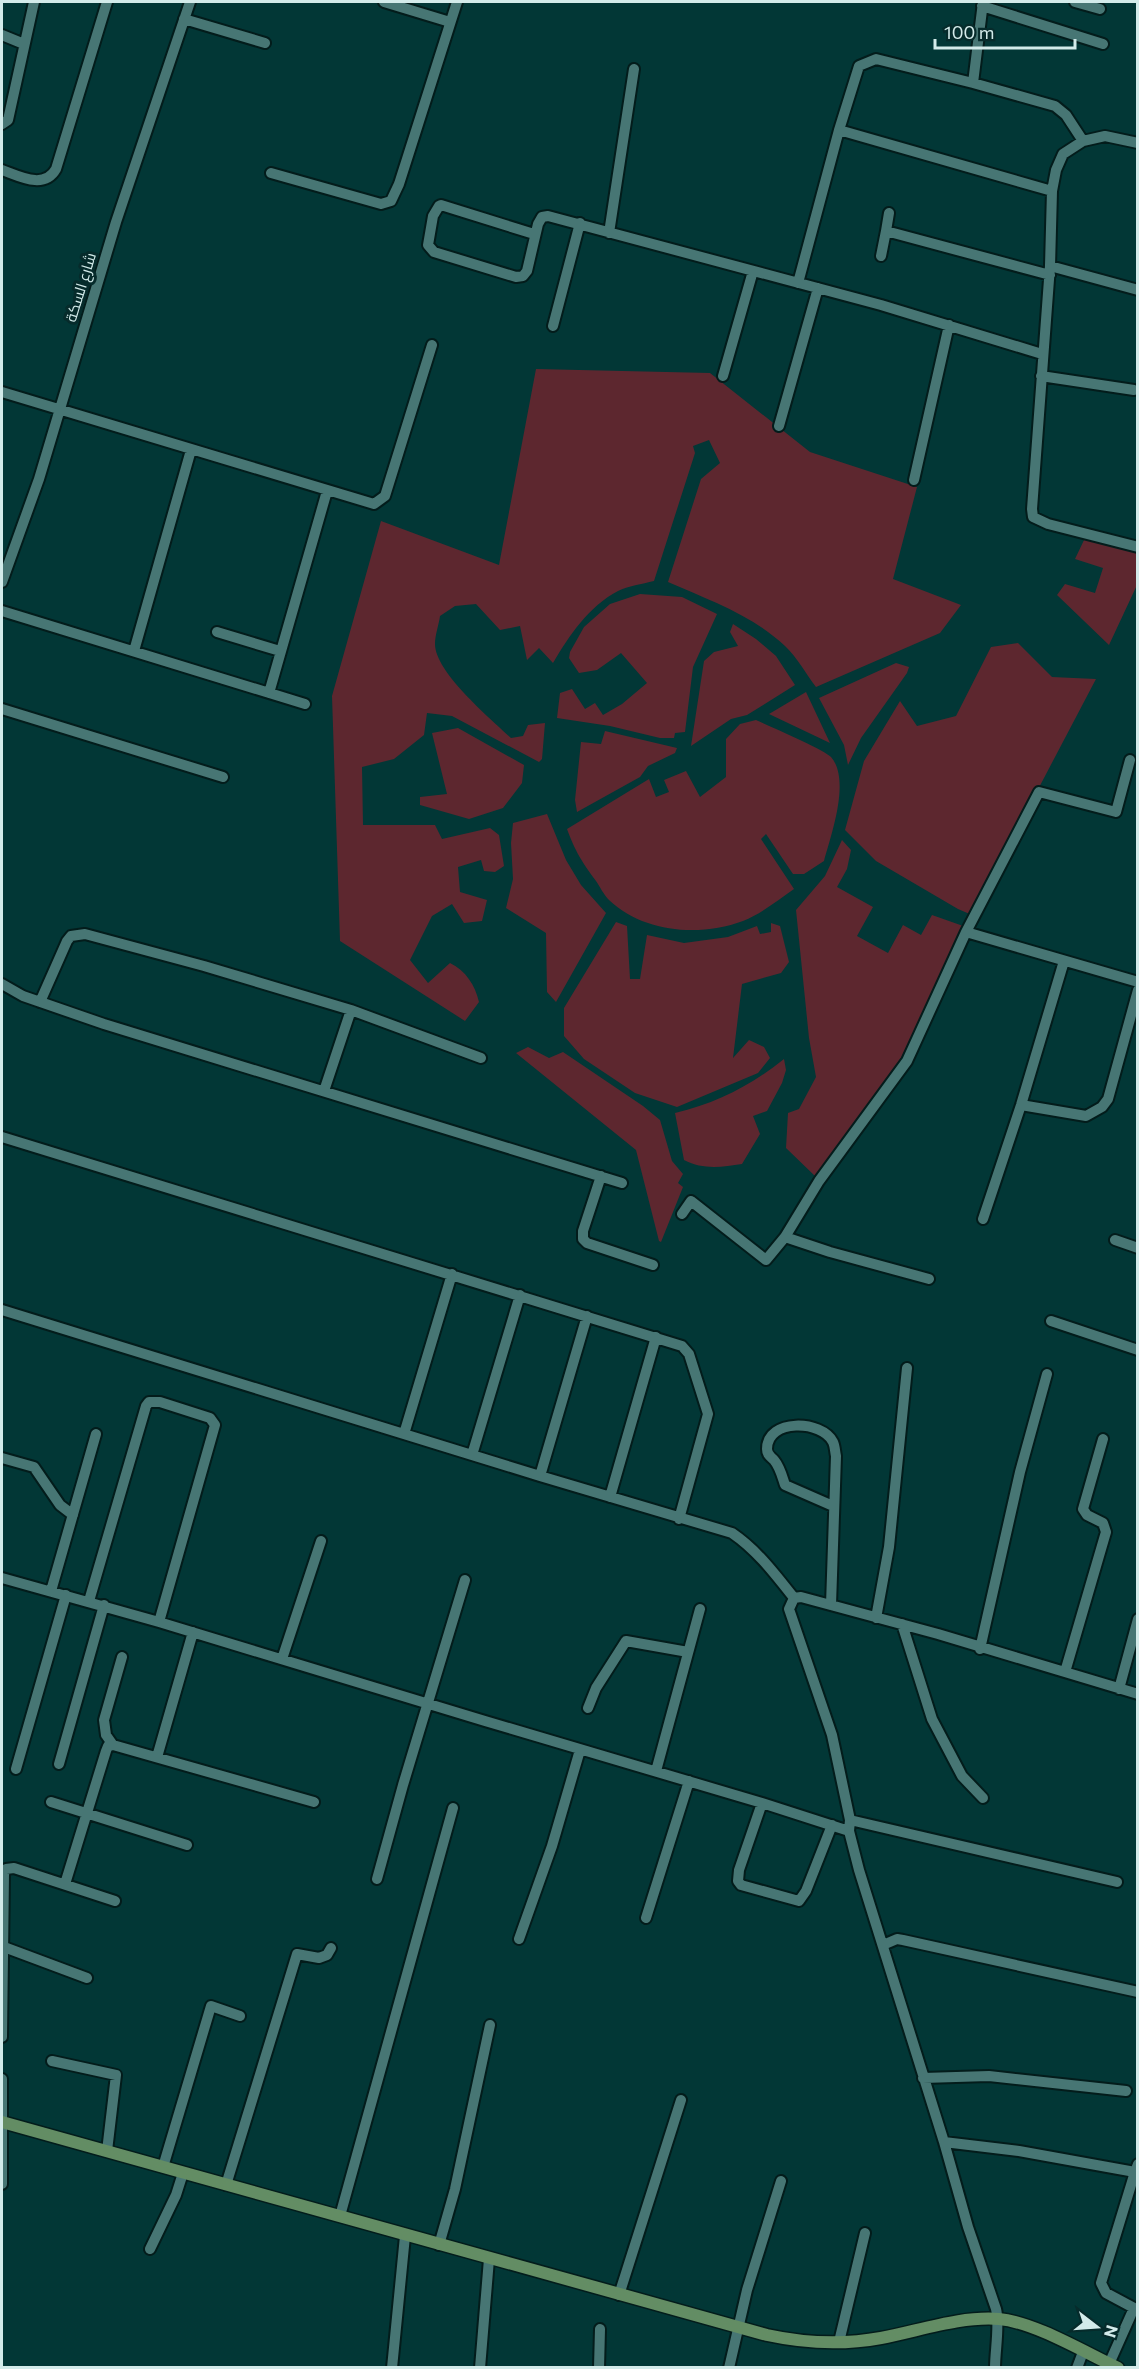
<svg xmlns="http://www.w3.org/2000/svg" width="1139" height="2369" viewBox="0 0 1139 2369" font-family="Commissioner,Cairo,sans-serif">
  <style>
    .green { fill: #5d272f }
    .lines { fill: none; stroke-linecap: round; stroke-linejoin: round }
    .minor-casing { stroke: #031c1b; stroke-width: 14 }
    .major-casing { stroke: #031c1b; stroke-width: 15 }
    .minor { stroke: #477674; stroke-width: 10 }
    .major { stroke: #638d64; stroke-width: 12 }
    .labels { text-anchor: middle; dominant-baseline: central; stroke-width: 6; stroke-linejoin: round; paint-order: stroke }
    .street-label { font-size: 15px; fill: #d3ebea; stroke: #062b2b }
  </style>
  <rect width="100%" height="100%" fill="#023736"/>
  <path class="green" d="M536 369 710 373 810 452 917 487 893 579 961 605 940 633 816 687C806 674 797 657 785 646 752 615 709 600 668 582L701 479 720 463 709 440 693 446 695 453 654 581C642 584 628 586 618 591 589 606 569 636 553 663L539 648 527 660 520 626 500 630 476 604 455 606 440 616C439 624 435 635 435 644 435 672 490 718 511 738L523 736 528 725 545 723 542 759 539 762 452 716 427 713 424 735 394 759 362 767 363 825H435L442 839 490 828 499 835 504 866 495 872 484 871 481 860 458 867 460 892 487 900 482 921 464 923 452 904 432 916 410 960 428 983 450 963C466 971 475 985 479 1002L465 1021 340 941 332 696 381 521 499 565Z
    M1085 538 1137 552V585L1109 645 1057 595 1065 584 1095 593 1103 568 1075 559Z
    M640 594 682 597 717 614 693 667 685 732 675 733 674 738H660L610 726 557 718 560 693 572 689 585 709 595 703 603 715 622 704 647 683 621 653 597 670 579 673 569 658 570 652 584 627 610 604Z
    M733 624 756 639 776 656 795 685 747 715 731 719 691 746 704 661 714 652 738 646 730 632Z
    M1018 643 1052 677 1096 679 972 915 958 909 876 861 845 830 864 761 900 701 917 726 956 716 991 647Z
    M896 663 909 667 907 673 861 738 848 765 844 745 819 698Z
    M806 692 830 743 769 714Z
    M756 720C769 726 825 750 831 757 851 780 831 835 824 861L804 874H793L766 834 761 839 794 889C778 900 761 914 743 921 700 937 644 933 609 900 604 895 600 887 596 881 582 862 575 851 567 829L649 779 656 797 669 792 664 780 686 771 700 797 726 777V739L740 724Z
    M458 728 524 765 522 783 503 808 469 819 420 805V797L447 794 432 733Z
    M605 731 677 748 675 753 648 766 640 777 577 812 575 800 581 742 601 744Z
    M547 814 566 860 581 885 606 913 556 1002 547 992 546 933 506 908 513 879 511 843 513 823Z
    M842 840 851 850 847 869 837 887 873 907 857 936 888 953 903 925 921 935 932 915 966 927 898 1064 816 1177 786 1148 788 1113 799 1109 816 1077 809 1038 796 910 825 876Z
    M616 922 627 926 630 979H640L647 935 684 943 728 937 757 926 760 934 771 932V923L780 926 789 962 781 973 742 984 733 1058 749 1040 764 1047 770 1058 758 1073 677 1107 635 1093 584 1059 564 1036V1008Z
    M528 1047 549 1058 563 1052 643 1106 660 1120 672 1161 683 1174 678 1183 683 1187 661 1242 659 1241 636 1150 516 1053Z
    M784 1059 786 1070 782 1083 767 1111 753 1116 760 1134 742 1164C722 1167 703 1170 684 1160L675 1113C717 1103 750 1086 784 1059Z"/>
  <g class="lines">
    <g class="minor-casing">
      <path id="minor" d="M384 2 450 22
        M983 2 973 83 1055 106 1066 115 1083 141
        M1075 2 1100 9
        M982 6 1103 44
        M184 19 265 43
        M2 35 24 44
        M2 124 8 120 34 2
        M839 130 1052 191
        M1138 143 1105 136 1083 141 1063 154 1056 170 1052 191 1050 266 1032 509 1033 517 1048 524 1138 547
        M2 170C19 176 44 190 56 169L107 2
        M271 173 381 204 391 201 399 184 457 2
        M889 213 886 231 1050 275
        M609 233 634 69
        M534 234 441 205 439 206 433 216 428 245 434 252 516 277 523 276 527 271 538 224 542 217 548 216 881 305 1042 354
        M881 256 886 231
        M1050 266 1138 290
        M798 283 839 130 859 66 876 59 973 83
        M553 326 580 223
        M723 376 753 271
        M1041 376 1134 390
        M2 392 374 504 385 496 432 345
        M779 426 818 288
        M914 480 949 325
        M2 582 39 479 116 222 190 2
        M2 611 305 704
        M217 632 280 651
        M134 651 191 450
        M269 693 327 491
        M2 709 223 777
        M966 932 1138 982
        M2 984 23 996 104 1024 622 1183
        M40 1002 67 941 71 936 85 934 204 966 351 1010 481 1058
        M324 1091 351 1010
        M1021 1105 1086 1116 1102 1107 1108 1099 1138 990
        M2 1137 682 1346 689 1354 708 1414 679 1519
        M601 1176 583 1231V1239L587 1243 653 1265
        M682 1214 691 1201 766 1260 785 1237 819 1181 907 1061 966 932 1039 792 1116 812 1130 760
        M983 1219 1021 1105 1064 961
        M785 1237 830 1252 929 1279
        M1115 1240 1138 1248
        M2 1310 540 1476 732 1533C757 1550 775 1574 794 1598
        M1051 1321 1138 1350
        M404 1434 452 1274
        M472 1455 520 1295
        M2 1458 34 1467 60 1505 73 1515
        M540 1476 587 1316
        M610 1497 656 1337
        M2 1578 159 1622 485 1721 762 1803 849 1831
        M51 1591 96 1434
        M794 1598 789 1609 832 1735 850 1820 849 1831 859 1870 944 2142 968 2227 996 2309C1000 2325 995 2350 995 2368
        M794 1598 801 1597 938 1634 1138 1694
        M89 1601 146 1406 149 1402H160L210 1418 215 1425 159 1622
        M831 1605 836 1456C835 1452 835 1446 833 1442 822 1420 767 1418 767 1449 767 1455 770 1456 774 1460 780 1467 782 1476 785 1485L833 1506
        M876 1618 889 1547 907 1368
        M902 1624 932 1719 962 1776 983 1798
        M980 1649 1020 1472 1047 1374
        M282 1659 321 1541
        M1065 1672 1106 1532 1103 1523 1087 1515 1083 1509 1103 1439
        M1119 1689 1138 1619
        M588 1708 596 1688 626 1641 688 1652
        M113 1745 106 1735 104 1720 122 1657
        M157 1757 193 1632
        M59 1764 104 1605
        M16 1769 66 1595
        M656 1771 700 1609
        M51 1802 187 1845
        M762 1803 739 1870 738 1881 741 1885 799 1901 806 1891 832 1825
        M850 1820 1117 1882
        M377 1879 403 1785 465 1580
        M65 1884 106 1751 108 1746 113 1745 314 1802
        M646 1918 689 1781
        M519 1939 552 1846 580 1750
        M883 1945 897 1939 903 1940 1138 1992
        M4 1947 87 1978
        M2 2037 4 1874 6 1869 14 1868 115 1901
        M52 2061 116 2075 107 2151
        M923 2078 989 2076 1126 2091
        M2 2079V2184
        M944 2142 1019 2151 1135 2172 1138 2164
        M163 2167 211 2006 240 2016
        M226 2185 297 1954 319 1958 327 1955 331 1948
        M340 2216 453 1808
        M439 2245 455 2189 490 2025
        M150 2249 176 2195 183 2173
        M619 2295 681 2100
        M839 2342 865 2233
        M1109 2364 1134 2308 1106 2293 1101 2283 1135 2172
        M392 2368 405 2236
        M480 2368 489 2259
        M599 2368 600 2329
        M729 2368 747 2290 781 2181
        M1077 2368 1083 2352"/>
    </g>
    <g class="major-casing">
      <path id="major" d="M2 2122 767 2335C804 2343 843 2345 881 2338 919 2331 960 2316 999 2319 1034 2322 1084 2352 1118 2368"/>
    </g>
    <use href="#minor" class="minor"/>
    <use href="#major" class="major"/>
  </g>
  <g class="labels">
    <g class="street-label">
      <text transform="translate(80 287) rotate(-73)">شارع السكة</text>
    </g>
  </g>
  <rect width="1139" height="2369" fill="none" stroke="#d3ebea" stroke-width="6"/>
  <g transform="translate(1097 2327) rotate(107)" stroke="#062b2b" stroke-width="4.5" paint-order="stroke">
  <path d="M0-4.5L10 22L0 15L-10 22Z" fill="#d3ebea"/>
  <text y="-9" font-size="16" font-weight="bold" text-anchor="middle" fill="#d3ebea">N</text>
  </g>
  <path d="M935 39v9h140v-9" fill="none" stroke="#d3ebea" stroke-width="3"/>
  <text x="944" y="39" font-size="18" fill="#d3ebea" stroke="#062b2b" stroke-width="4.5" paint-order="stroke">100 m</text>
</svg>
